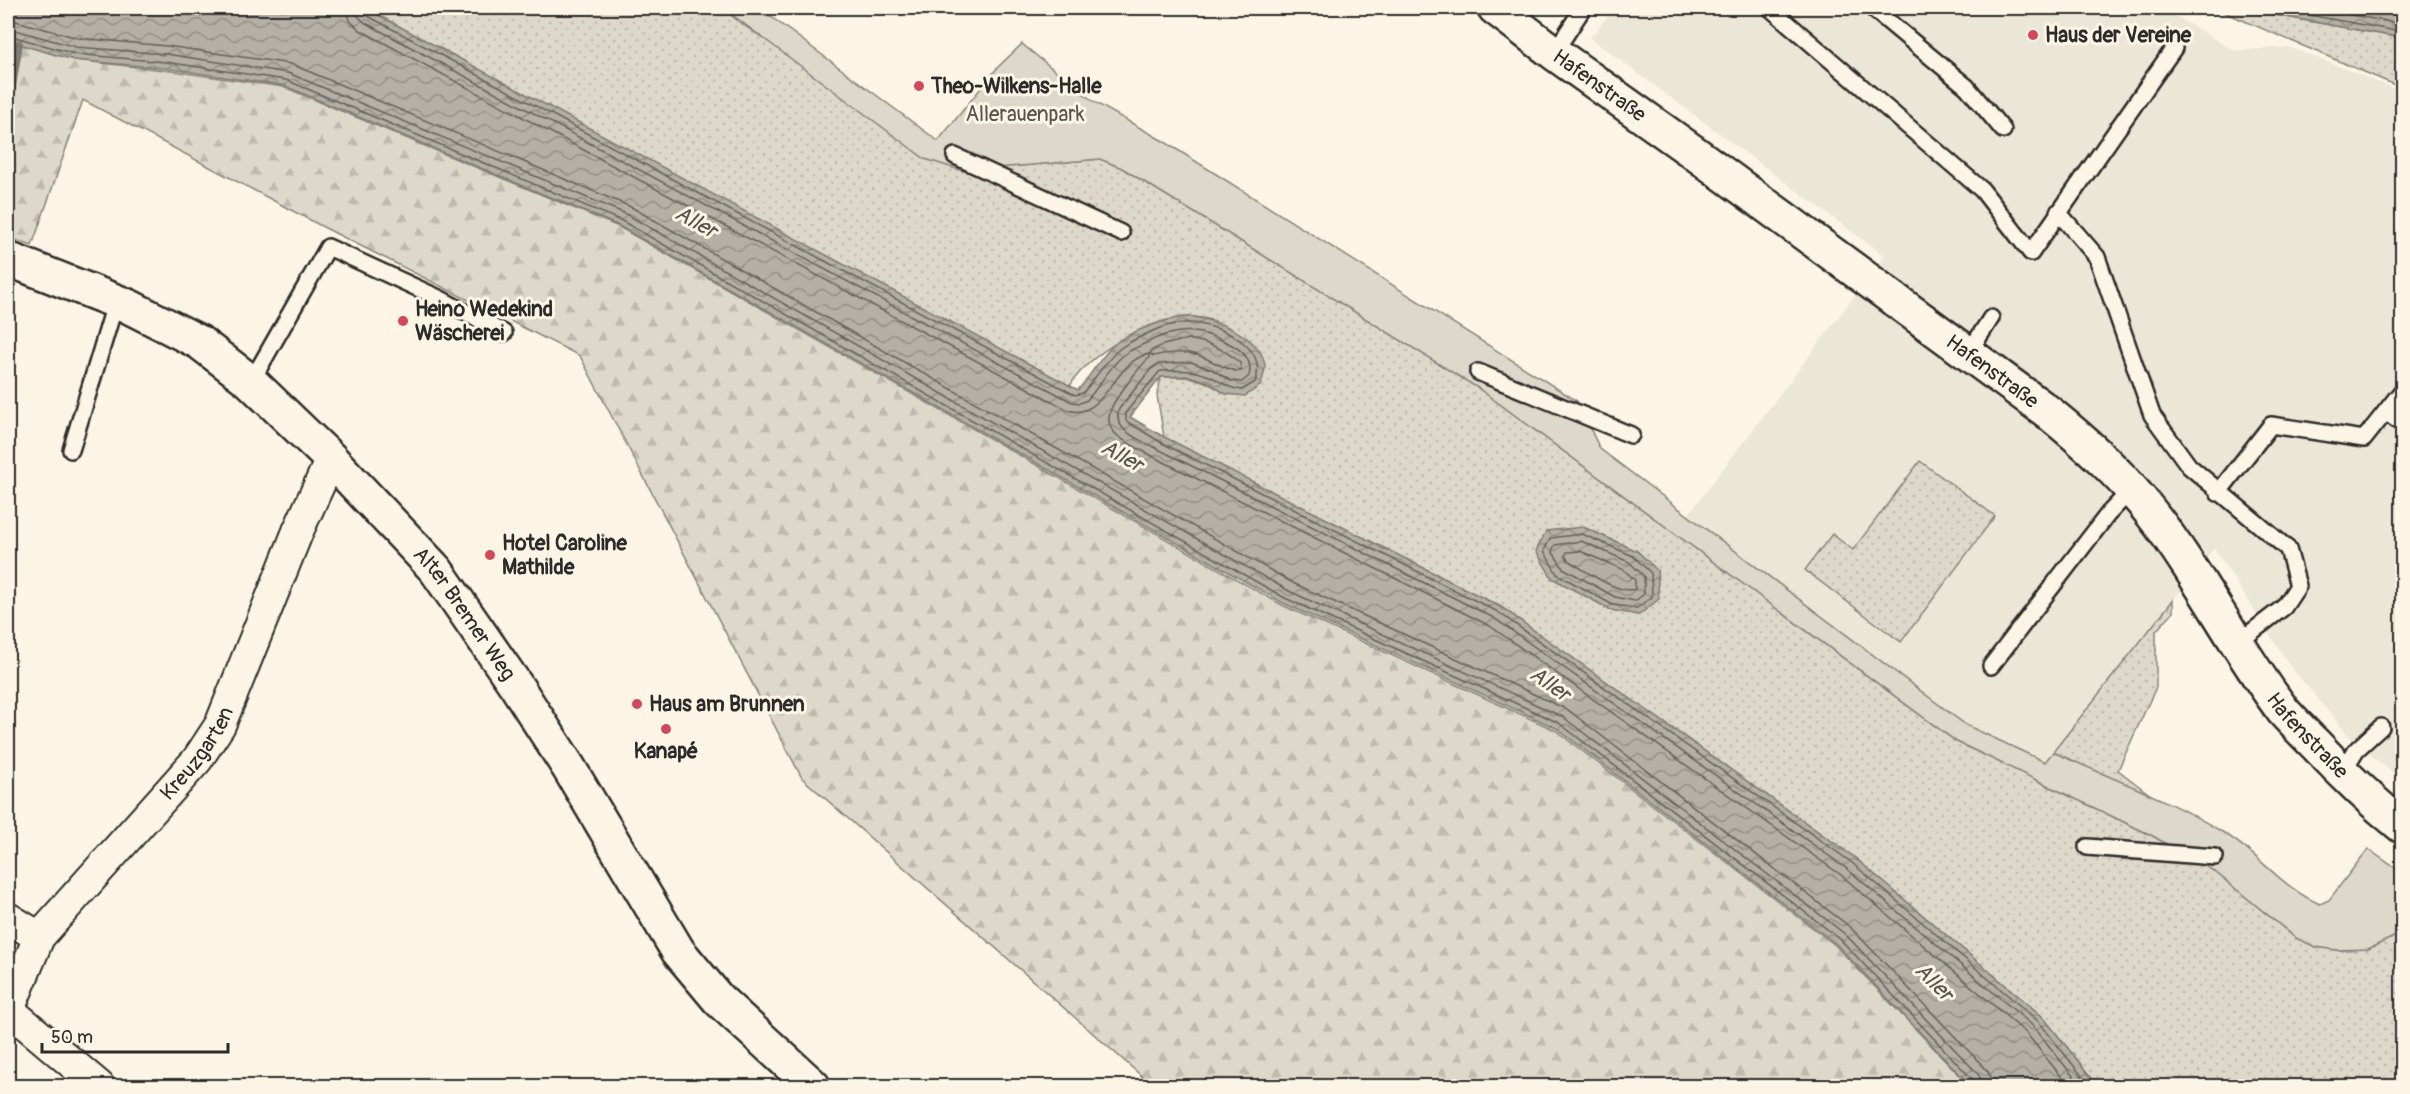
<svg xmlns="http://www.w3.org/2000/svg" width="2410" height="1094" viewBox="0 0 2410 1094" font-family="Pangolin,sans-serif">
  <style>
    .built { fill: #ece6d7 }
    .grass { fill: url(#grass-dots); stroke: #84827a; stroke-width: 1.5; fill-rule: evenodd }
    .forest { fill: url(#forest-firs); stroke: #84827a; stroke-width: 1.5 }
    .green { fill: #ded8ca; stroke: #84827a; stroke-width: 1.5 }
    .water { fill: url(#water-waves); stroke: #7d7b74; stroke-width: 1.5 }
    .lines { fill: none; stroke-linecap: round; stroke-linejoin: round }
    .shore { stroke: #62605c; stroke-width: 1.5 }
    .stream { stroke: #7d7b74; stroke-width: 8 }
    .service-casing { stroke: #2b2b2b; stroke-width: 20 }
    .minor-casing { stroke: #2b2b2b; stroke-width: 34 }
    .tertiary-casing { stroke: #2b2b2b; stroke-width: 38 }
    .service { stroke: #fcf5e5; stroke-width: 15 }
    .minor { stroke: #fcf5e5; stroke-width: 30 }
    .tertiary { stroke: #fcf5e5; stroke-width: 33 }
    .poi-dot { fill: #d1495b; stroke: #fcf5e5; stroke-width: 2 }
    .labels { text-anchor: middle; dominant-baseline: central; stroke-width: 6; stroke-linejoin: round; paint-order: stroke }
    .poi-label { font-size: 21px; font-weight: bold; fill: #2b2b2b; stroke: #fcf5e5; text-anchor: start }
    .street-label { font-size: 21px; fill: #2b2b2b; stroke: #fcf5e5 }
    .park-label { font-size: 21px; fill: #585653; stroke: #fcf5e5 }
    .water-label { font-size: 22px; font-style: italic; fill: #545350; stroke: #fcf5e5 }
  </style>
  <defs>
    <pattern id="grass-dots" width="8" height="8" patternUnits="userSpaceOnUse" patternTransform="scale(1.5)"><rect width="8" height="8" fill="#ded8ca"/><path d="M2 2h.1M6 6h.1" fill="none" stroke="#bfbaae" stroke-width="1.8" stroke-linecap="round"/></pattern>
    <pattern id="forest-firs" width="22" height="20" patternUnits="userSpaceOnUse" patternTransform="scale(1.5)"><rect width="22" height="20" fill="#ded8ca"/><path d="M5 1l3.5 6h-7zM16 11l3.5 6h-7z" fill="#bfbaae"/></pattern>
    <pattern id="water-waves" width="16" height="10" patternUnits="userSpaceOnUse" patternTransform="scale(1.5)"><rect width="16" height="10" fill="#b4b0a5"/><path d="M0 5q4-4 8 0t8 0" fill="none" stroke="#938f87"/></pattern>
  </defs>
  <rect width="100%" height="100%" fill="#fcf5e5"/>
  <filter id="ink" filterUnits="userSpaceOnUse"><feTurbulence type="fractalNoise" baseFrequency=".0167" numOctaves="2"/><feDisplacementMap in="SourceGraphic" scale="12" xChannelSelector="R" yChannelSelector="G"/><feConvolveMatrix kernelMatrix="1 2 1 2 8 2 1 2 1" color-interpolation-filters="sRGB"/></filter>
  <g filter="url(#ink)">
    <path class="built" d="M1615 8H2162L2235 51 2289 47 2393 88 2402 95V781L2350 737 2290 666 2214 548 2045 762 1966 725 1688 515 1885 256 1590 38Z"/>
    <path class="grass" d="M365 8H723L739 22 963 171 1100 159 1122 168 1478 388 1957 742 2151 835 2214 871 2296 938 2316 947 2337 950 2368 949 2402 933V1086H2098L2043 1017 1854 857 1501 607 1164 437 1157 395 1161 377C1192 376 1200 377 1226 394L1215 321C1207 319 1196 316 1188 317 1150 318 1088 354 1070 386ZM1583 527 1637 551 1657 571 1639 615 1611 610 1552 578Z
      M2214 8H2257L2270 14 2402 38V88Z
      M1920 461 1995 516 1901 642 1805 570 1832 534 1853 550Z
      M2173 600V612L2156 631V687L2118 770 2152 796 2053 752Z"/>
    <path class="forest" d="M8 41 74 60 164 70 284 87 619 227 1282 605 1555 730 1835 945 1970 1086H1153L802 778 580 356 327 229 83 100 32 246 8 237Z"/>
    <path class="green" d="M723 8H759L938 141 998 67 1022 44 1094 102 1165 142 1577 401 1600 449 1966 725 2045 762 2053 752C2110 778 2171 800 2224 833 2258 853 2283 889 2320 904L2329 900 2368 849 2402 873V933L2368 949 2337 950 2316 947 2296 938 2214 871 2151 835 1957 742 1478 388 1122 168 1100 159 963 171 925 159Z"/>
    <path class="water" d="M8 8H365L1078 390C1091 376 1101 355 1116 343 1129 332 1172 316 1189 317 1214 317 1264 338 1265 367 1265 372 1262 379 1261 385L1245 396 1226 394 1208 382 1189 376 1161 377 1130 417 1164 437 1501 607 1854 857 2043 1017 2098 1086H1971L1836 944 1556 728 1283 603 619 226 285 86 164 68 74 60 8 41Z
      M2257 8H2402V38L2270 14Z
      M1583 527 1637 551 1657 570 1659 599 1639 615 1611 610 1552 578 1536 551 1546 531Z"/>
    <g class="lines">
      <path class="shore" d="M347 8 350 21 360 30 1068 410C1104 422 1115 359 1149 354V358C1139 367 1130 380 1122 391 1090 431 1122 439 1154 457L1490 626 1841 875 2026 1033 2069 1086
        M356 8 357 15 364 22 1072 402 1080 403 1087 400C1100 386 1110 365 1125 354 1131 349 1140 346 1146 343 1177 327 1200 328 1230 344 1244 351 1253 361 1249 376L1242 382 1231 381 1213 370 1191 362 1159 364 1151 369 1119 409C1111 431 1143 441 1158 449L1494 618 1846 868 2033 1026 2081 1086
        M364 8 368 16 1075 395 1083 393C1094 380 1109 356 1122 347 1131 341 1144 335 1155 330 1164 326 1181 322 1191 323 1220 325 1269 346 1255 382L1242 390C1228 388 1224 384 1212 377 1195 369 1178 370 1160 371L1126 412V421L1162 443 1498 612 1851 862 2038 1021 2090 1086
        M2271 8 2402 32
        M2311 8 2402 24
        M8 19 78 38 167 46 291 64 631 207 1293 583 1568 710 1850 927 1986 1069 1991 1077 1992 1086
        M8 28 76 47 166 54 288 73 626 214 1289 591 1563 717 1845 934 1979 1075 1983 1086
        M8 35 75 54 165 62 286 80 622 221 1285 598 1559 723 1840 939 1973 1080 1975 1086
        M1188 339C1208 342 1225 349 1240 363L1241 371C1233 374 1208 358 1197 355 1185 351 1166 353 1153 356L1150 354 1151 351 1163 345Z
        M1582 534 1633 556 1651 573 1652 597 1637 608 1613 605 1557 574 1544 551 1550 538Z
        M1581 541 1629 562 1644 576V594L1635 601 1615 597 1563 568 1552 551 1555 545Z
        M1580 551 1624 570 1635 580V589C1619 595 1584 570 1569 561L1565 556 1567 552Z"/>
      <path class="stream" d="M8 110 19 44"/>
      <g class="service-casing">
        <path id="service" d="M1770 8 1982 190 2031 253 2174 48
          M1872 8 1967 87 2003 130
          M1554 53 1583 8
          M955 156 1121 233
          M2058 212 2097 257 2152 415 2189 466 2288 549 2298 586 2284 607 2236 644
          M1968 354 1991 318
          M1478 372 1631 435
          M251 382 328 247 441 299 504 333
          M2386 412 2402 424
          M71 450 116 301
          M2218 493 2271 425 2364 439 2402 391
          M1991 666 2108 514 2132 489
          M2342 773 2356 750 2381 727
          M2087 847 2215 857"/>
      </g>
      <g class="minor-casing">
        <g id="minor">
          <path d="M8 918 39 937"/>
          <path d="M9 1010 99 1086"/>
          <path id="s1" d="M8 1012 39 937 197 760 220 725 298 531 331 459"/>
        </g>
      </g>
      <g class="tertiary-casing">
        <g id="tertiary">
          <path id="s2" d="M1495 8 1554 53 1696 154 2048 412C2086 443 2122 475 2152 514 2201 577 2236 649 2284 712 2294 723 2305 734 2316 745 2343 774 2371 801 2402 826"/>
          <path id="s3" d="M8 259 128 306 199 342 251 382 331 459 436 570 517 687 569 768 678 951 719 1000 813 1086"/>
        </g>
      </g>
      <use href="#service" class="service"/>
      <use href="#minor" class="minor"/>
      <use href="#tertiary" class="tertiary"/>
    </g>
  </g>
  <g class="poi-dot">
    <circle cx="2033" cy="35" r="6"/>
    <circle cx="919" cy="86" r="6"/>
    <circle cx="403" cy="321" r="6"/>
    <circle cx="490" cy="555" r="6"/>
    <circle cx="637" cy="704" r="6"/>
    <circle cx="666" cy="729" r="6"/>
  </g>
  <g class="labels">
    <g class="poi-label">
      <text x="2045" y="35">Haus der Vereine</text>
      <text x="931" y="86">Theo-Wilkens-Halle</text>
      <text x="415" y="309">Heino Wedekind<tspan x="415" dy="24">Wäscherei</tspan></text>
      <text x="502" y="543">Hotel Caroline<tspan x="502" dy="24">Mathilde</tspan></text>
      <text x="649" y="704">Haus am Brunnen</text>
      <text x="666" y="751" text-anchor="middle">Kanapé</text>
    </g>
    <g class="street-label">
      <text stroke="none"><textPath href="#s2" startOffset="130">Hafenstraße</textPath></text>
      <text stroke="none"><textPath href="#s2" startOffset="616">Hafenstraße</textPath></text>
      <text stroke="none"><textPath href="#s3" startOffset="590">Alter Bremer Weg</textPath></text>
      <text stroke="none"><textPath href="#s2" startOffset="1102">Hafenstraße</textPath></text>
      <text stroke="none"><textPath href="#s1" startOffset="324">Kreuzgarten</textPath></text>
    </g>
    <g class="park-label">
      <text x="1025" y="114">Allerauenpark</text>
    </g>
    <g class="water-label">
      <text transform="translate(696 222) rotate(29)">Aller</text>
      <text transform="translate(1122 456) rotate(29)">Aller</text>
      <text transform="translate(1550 684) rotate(35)">Aller</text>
      <text transform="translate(1934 982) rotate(45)">Aller</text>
    </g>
  </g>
  <rect width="2410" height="1094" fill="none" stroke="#fcf5e5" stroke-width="30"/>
  <rect x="15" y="15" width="2380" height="1064" fill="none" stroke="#2b2b2b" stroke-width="2" filter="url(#ink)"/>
  <path d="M42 1043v9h186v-9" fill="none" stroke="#2b2b2b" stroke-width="3"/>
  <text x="51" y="1043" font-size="18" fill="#2b2b2b" stroke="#fcf5e5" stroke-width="4.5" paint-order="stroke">50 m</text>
</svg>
